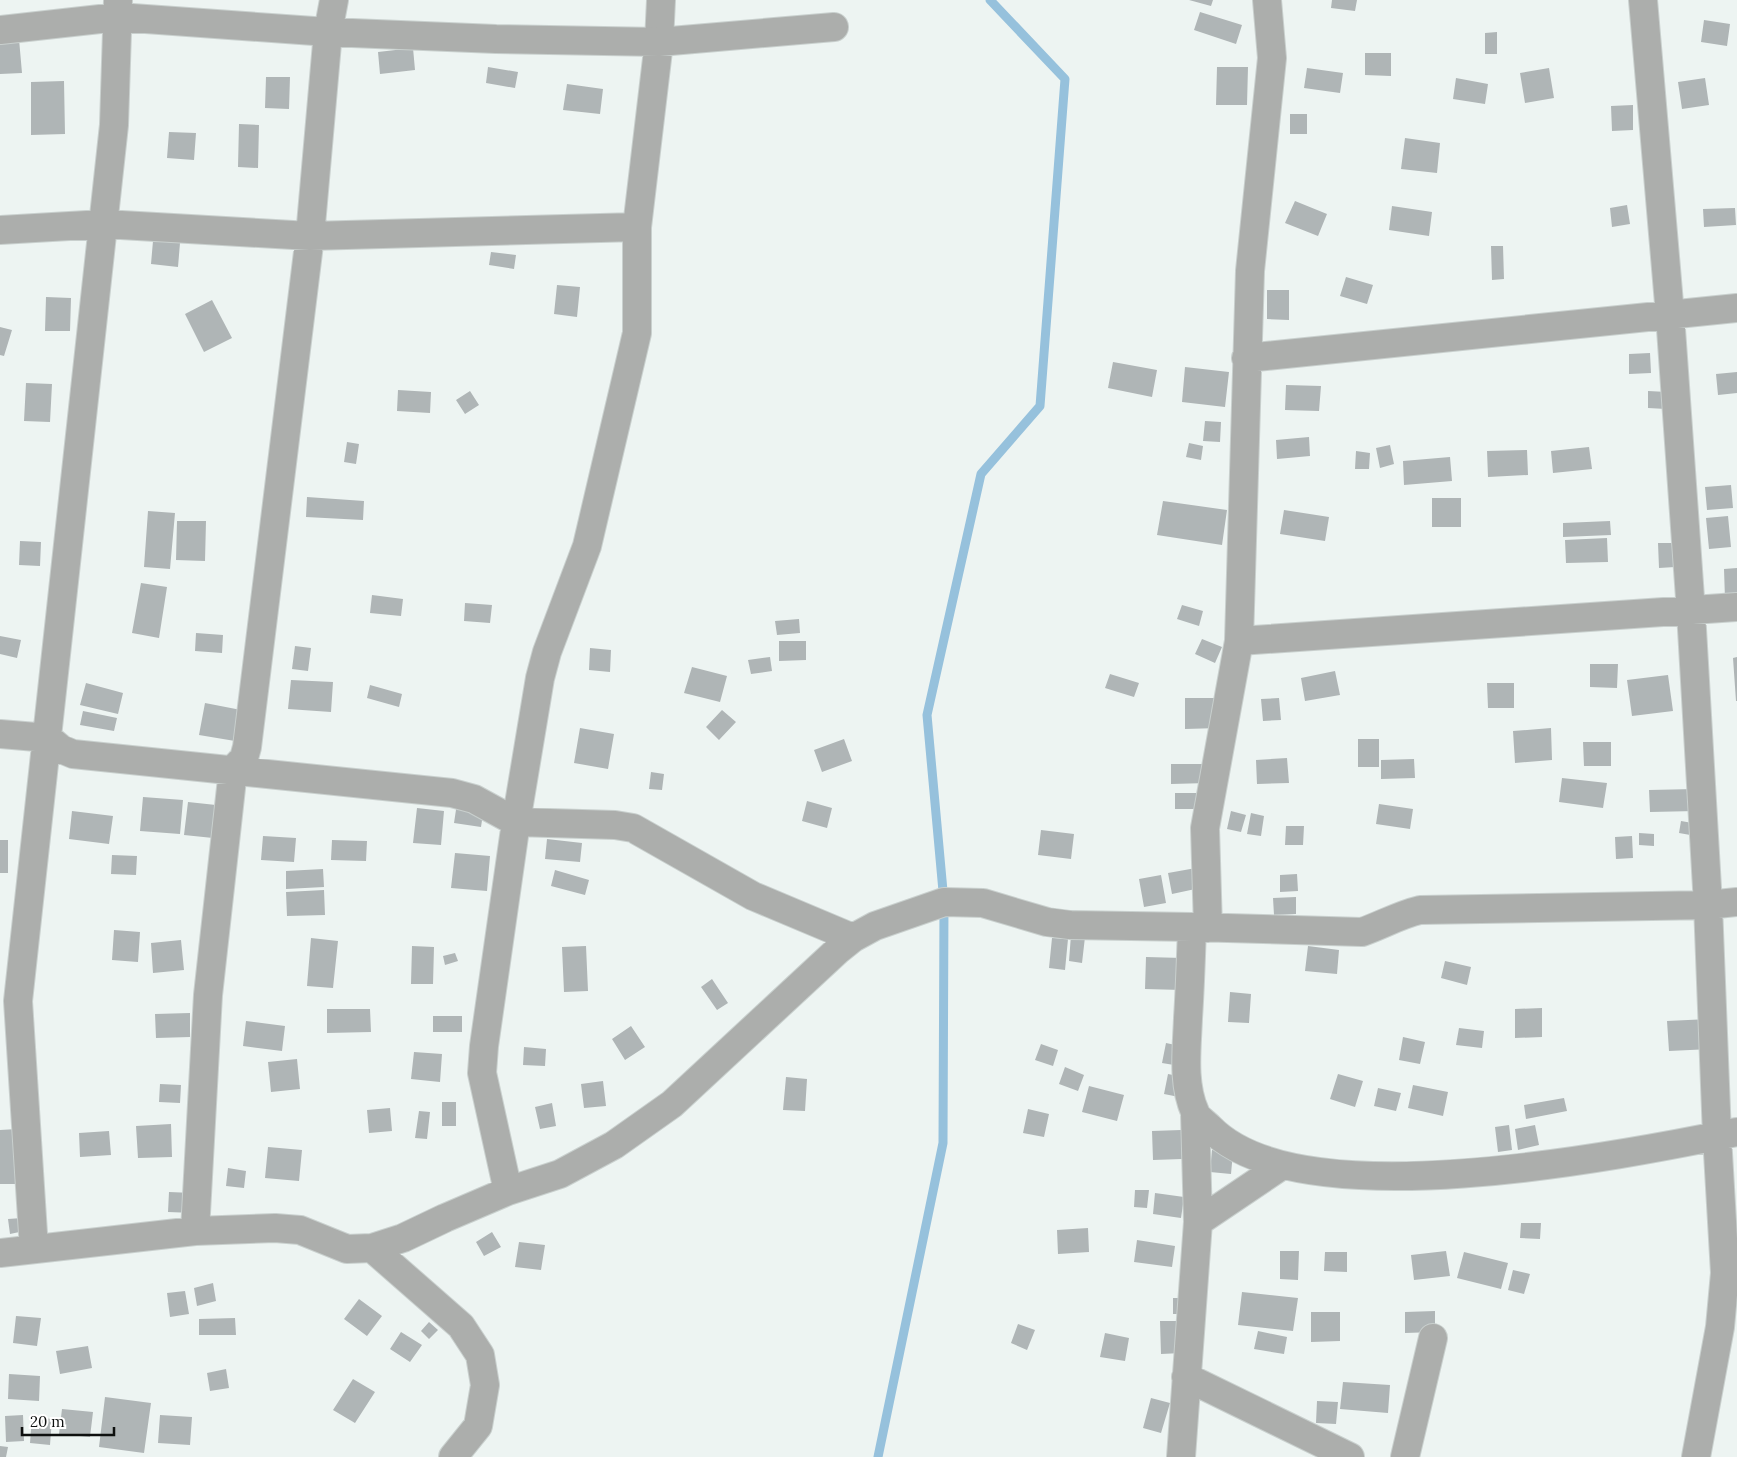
<svg xmlns="http://www.w3.org/2000/svg" width="1737" height="1457" viewBox="0 0 1737 1457" font-family="Lora,serif">
  <style>
    .lines { fill: none; stroke-linecap: round; stroke-linejoin: round }
    .stream { stroke: #96c1dc; stroke-width: 9 }
    .building { fill: #afb5b6 }
    .minor-casing { stroke: #c9d0ce; stroke-width: 30 }
    .minor { stroke: #acaeac; stroke-width: 28 }
  </style>
  <rect width="100%" height="100%" fill="#edf4f2"/>
  <g class="lines">
    <path class="stream" d="M878 1457 943 1143 944 902 927 715 981 474 1040 406 1065 79 990 0"/>
  </g>
  <path class="building" d="M1189 0H1213L1211 6Z
    M1332 0H1357L1355 11 1331 8Z
    M1200 12 1242 25 1236 44 1194 30Z
    M1704 20 1730 24 1727 46 1701 42Z
    M1497 32V54H1485V33Z
    M19 39 22 73 0 74V41Z
    M413 48 415 70 380 74 378 52Z
    M1365 53H1391V76L1365 75Z
    M488 67 518 72 515 88 486 83Z
    M1217 67H1248L1247 105H1216Z
    M1307 68 1343 73 1340 93 1304 88Z
    M1549 68 1554 98 1525 103 1520 73Z
    M266 77H290L289 109 265 108Z
    M1456 78 1488 84 1485 104 1453 99Z
    M1705 78 1709 105 1682 109 1678 82Z
    M64 81 65 134 31 135V82Z
    M567 84 603 89 600 114 563 110Z
    M1633 105V130L1612 131 1611 106Z
    M1290 114H1307V134H1290Z
    M239 124 259 125 258 168 238 167Z
    M169 132 196 133 194 160 167 158Z
    M1405 138 1440 143 1437 173 1401 169Z
    M1295 201 1327 214 1318 236 1285 223Z
    M1627 205 1630 224 1612 227 1610 208Z
    M1392 206 1432 212 1429 236 1389 230Z
    M1735 208 1736 225 1704 227 1703 209Z
    M153 241 180 243 178 267 151 264Z
    M1491 246H1503L1504 279 1492 280Z
    M491 252 516 255 514 269 489 265Z
    M1346 277 1373 285 1367 304 1340 296Z
    M557 285 580 287 577 317 554 314Z
    M1267 290H1289V320L1267 319Z
    M46 297 71 298 70 331H45Z
    M212 300 232 338 204 352 185 314Z
    M0 327 12 330 4 356 0 355Z
    M1650 353 1651 373 1629 374V354Z
    M1113 362 1157 370 1152 397 1108 388Z
    M1185 367 1229 372 1225 407 1182 402Z
    M1737 372V393L1718 395 1716 374Z
    M26 383 52 384 50 422 24 421Z
    M1286 385 1321 386 1319 411 1285 410Z
    M398 390 431 392 430 413 397 411Z
    M470 391 479 405 465 414 456 400Z
    M1648 391 1667 392 1666 409 1648 408Z
    M1205 421 1221 422 1220 442 1203 441Z
    M1309 437 1310 456 1277 459 1276 440Z
    M347 442 359 444 356 464 344 462Z
    M1189 443 1203 446 1201 460 1186 457Z
    M1390 445 1394 464 1380 468 1376 448Z
    M1589 447 1592 469 1553 473 1551 451Z
    M1527 450 1528 475 1488 477 1487 451Z
    M1356 451 1370 453 1369 469H1355Z
    M1450 457 1452 481 1404 485 1403 461Z
    M1731 485 1733 508 1707 510 1705 487Z
    M307 497 364 501 363 520 306 517Z
    M1432 498H1461V527H1432Z
    M1163 501 1227 510 1222 545 1157 535Z
    M1284 510 1329 517 1325 541 1280 534Z
    M148 511 175 513 170 569 144 567Z
    M1728 516 1731 547 1709 549 1706 518Z
    M177 521H206L205 561 176 560Z
    M1610 521 1611 535 1563 537V523Z
    M1607 538 1608 562 1566 563 1565 540Z
    M20 541 41 542 40 566 19 565Z
    M1658 543H1674L1675 567 1659 568Z
    M1737 568V599H1725L1724 569Z
    M141 583 167 587 159 638 132 633Z
    M372 595 403 599 401 616 370 613Z
    M465 603 492 605 490 623 464 621Z
    M1182 605 1203 611 1199 626 1177 619Z
    M799 619 800 633 777 635 775 621Z
    M196 633 223 635 222 653 195 651Z
    M0 636 21 640 17 658 0 654Z
    M1202 639 1222 647 1215 663 1195 654Z
    M779 641H806V660L779 661Z
    M295 646 311 648 308 671 292 669Z
    M590 648 611 650 610 672 589 670Z
    M770 657 772 671 751 674 748 660Z
    M1737 657V701H1736L1733 658Z
    M1590 664H1618L1617 688 1590 687Z
    M692 667 727 676 720 702 684 693Z
    M1335 671 1340 695 1305 701 1301 678Z
    M1110 674 1139 683 1134 697 1105 688Z
    M1668 675 1673 711 1632 716 1627 680Z
    M291 680 333 682 331 712 288 709Z
    M86 683 123 693 118 714 80 705Z
    M1487 683H1514V708H1488Z
    M370 685 402 694 399 707 367 698Z
    M1185 698H1219V728L1185 729Z
    M1279 698 1281 720 1263 721 1261 699Z
    M205 703 241 710 235 741 199 735Z
    M722 710 736 722 719 740 706 727Z
    M83 711 117 718 114 731 80 725Z
    M580 728 614 734 608 769 574 763Z
    M1551 728 1552 760 1515 763 1513 731Z
    M844 739 852 761 822 772 814 750Z
    M1358 739H1379V767H1358Z
    M1583 742H1611V766H1584Z
    M1287 758 1289 783 1257 784 1256 760Z
    M1414 759 1415 778 1381 779V760Z
    M1171 764H1208V783L1171 784Z
    M651 772 664 774 662 790 649 789Z
    M1562 778 1607 783 1603 808 1559 802Z
    M1695 789 1696 811 1650 812 1649 790Z
    M1175 793H1202V809H1175Z
    M143 797 183 800 180 834 140 831Z
    M807 801 832 808 827 828 802 821Z
    M188 802 216 805 213 838 184 835Z
    M457 803 484 807 481 827 454 823Z
    M1379 804 1413 809 1410 829 1376 824Z
    M417 808 444 811 441 845 413 843Z
    M72 811 113 816 109 844 69 839Z
    M1231 811 1246 815 1241 832 1227 829Z
    M1251 813 1264 816 1261 836 1247 834Z
    M1681 821 1698 824 1696 836 1679 833Z
    M1286 826H1304L1303 845H1285Z
    M1041 830 1074 834 1071 859 1038 855Z
    M1639 833 1654 834V846L1639 845Z
    M263 836 296 838 294 862 261 860Z
    M1632 836 1633 858 1616 859 1615 837Z
    M547 839 582 843 580 862 545 859Z
    M0 840H8V873H0Z
    M332 840 367 841 366 861 331 860Z
    M455 853 490 856 487 891 451 888Z
    M112 855 137 856 136 875 111 874Z
    M1196 868 1200 888 1172 894 1168 873Z
    M323 869 324 887 286 889V871Z
    M555 870 589 880 585 895 551 886Z
    M1297 874 1298 891 1280 892V875Z
    M1161 875 1166 903 1144 907 1139 879Z
    M324 890 325 915 287 916 286 892Z
    M1296 897V914L1274 915 1273 898Z
    M114 930 140 932 138 962 112 960Z
    M1071 935 1085 937 1082 963 1069 961Z
    M311 938 338 941 333 988 307 986Z
    M1052 938 1068 939 1065 970 1049 968Z
    M181 940 184 970 153 973 151 943Z
    M412 946 434 947 433 984H411Z
    M586 946 588 991 564 992 562 947Z
    M1308 946 1339 950 1337 974 1305 971Z
    M455 953 458 961 445 965 443 956Z
    M1146 957 1183 958 1182 990 1145 989Z
    M1445 961 1471 967 1467 985 1441 978Z
    M712 979 728 1003 717 1010 701 987Z
    M1230 992 1251 994 1249 1023 1228 1022Z
    M1542 1008V1037L1515 1038V1009Z
    M327 1009H370L371 1032 327 1033Z
    M190 1013V1037L156 1038 155 1014Z
    M433 1016H462V1032H433Z
    M1709 1019 1711 1049 1669 1051 1667 1021Z
    M246 1021 285 1026 282 1051 243 1046Z
    M631 1026 645 1047 625 1060 612 1039Z
    M1459 1028 1484 1031 1482 1048 1456 1045Z
    M1403 1037 1425 1042 1420 1064 1399 1060Z
    M1166 1043 1185 1047 1180 1066 1162 1063Z
    M1041 1044 1058 1050 1053 1066 1035 1060Z
    M524 1047 546 1049 545 1066 523 1065Z
    M414 1052 442 1054 440 1082 411 1079Z
    M297 1059 300 1089 271 1092 268 1062Z
    M1065 1067 1084 1075 1078 1091 1059 1084Z
    M1168 1074 1183 1077 1179 1097 1164 1094Z
    M1338 1074 1363 1081 1355 1107 1330 1099Z
    M786 1077 807 1079 805 1111 783 1110Z
    M603 1081 606 1106 584 1108 581 1084Z
    M160 1084 181 1085 180 1103 159 1102Z
    M1413 1085 1448 1092 1443 1116 1408 1108Z
    M1089 1086 1124 1095 1117 1121 1082 1112Z
    M1378 1088 1401 1093 1396 1111 1374 1106Z
    M1564 1098 1567 1111 1526 1119 1524 1105Z
    M442 1102H456V1126H442Z
    M552 1103 556 1126 540 1129 535 1107Z
    M390 1108 392 1131 369 1133 367 1110Z
    M1028 1109 1049 1114 1044 1137 1023 1133Z
    M419 1111 430 1112 427 1139 415 1138Z
    M171 1124 172 1157 138 1158 136 1126Z
    M1509 1125 1512 1150 1498 1152 1495 1127Z
    M1535 1125 1539 1145 1518 1150 1515 1129Z
    M17 1129 19 1184H0V1130Z
    M1181 1130 1182 1159 1153 1160 1152 1131Z
    M109 1131 111 1155 80 1157 79 1133Z
    M268 1147 302 1150 299 1181 265 1178Z
    M1212 1150 1233 1152 1231 1174 1210 1172Z
    M228 1168 246 1171 244 1188 226 1186Z
    M1135 1190H1149L1147 1208 1134 1207Z
    M169 1192 193 1193V1213L168 1212Z
    M1155 1193 1184 1197 1181 1218 1153 1214Z
    M22 1218 24 1231 10 1234 8 1219Z
    M1521 1223H1541L1540 1239 1520 1238Z
    M1088 1228 1089 1252 1058 1254 1057 1230Z
    M492 1232 501 1247 484 1256 476 1242Z
    M1137 1240 1175 1246 1172 1267 1134 1262Z
    M519 1242 545 1245 541 1270 515 1267Z
    M1280 1251H1299L1298 1280 1280 1279Z
    M1446 1251 1450 1276 1414 1280 1411 1255Z
    M1325 1252H1347V1272L1324 1271Z
    M1464 1252 1508 1263 1501 1289 1457 1278Z
    M1513 1270 1530 1274 1524 1294 1508 1290Z
    M213 1283 216 1301 197 1306 194 1288Z
    M185 1291 189 1314 170 1317 167 1293Z
    M1242 1292 1298 1298 1293 1331 1238 1325Z
    M1173 1298H1188L1187 1314H1173Z
    M359 1299 382 1316 367 1336 344 1319Z
    M1435 1311V1332L1405 1333V1312Z
    M1311 1312H1340V1341L1311 1342Z
    M16 1316 41 1318 37 1346 13 1343Z
    M235 1318 236 1335H199V1319Z
    M1160 1321H1182V1353L1161 1354Z
    M429 1322 438 1330 429 1339 421 1331Z
    M1018 1324 1035 1330 1027 1350 1011 1343Z
    M1258 1331 1287 1337 1284 1354 1254 1349Z
    M401 1332 422 1345 410 1362 390 1349Z
    M1105 1333 1129 1338 1125 1361 1100 1357Z
    M88 1346 92 1368 60 1374 56 1351Z
    M226 1369 229 1388 210 1391 207 1373Z
    M9 1374 40 1376 39 1401 8 1399Z
    M353 1379 375 1392 355 1423 333 1410Z
    M1343 1382 1390 1385 1388 1413 1340 1409Z
    M105 1397 151 1403 144 1453 99 1447Z
    M1151 1398 1170 1403 1161 1433 1143 1428Z
    M1317 1401 1338 1402 1336 1424 1316 1423Z
    M62 1409 93 1412 90 1437 59 1434Z
    M23 1415 24 1441 6 1442 5 1416Z
    M160 1415 192 1417 190 1445 158 1443Z
    M32 1417 52 1419 50 1445 30 1443Z
    M0 1446 8 1447 6 1457H0Z"/>
  <g class="lines">
    <g class="minor-casing">
      <path id="minor" d="M1643 0 1670 315 1691 612 1708 905 1717 1136 1725 1273 1720 1327 1696 1457
        M0 30 118 17 328 32 496 39 659 42 834 27
        M0 230 104 224 310 236 637 227
        M1246 358 1737 308
        M1239 641 1737 607
        M0 734 48 738 61 749 73 754 452 793 474 799 516 822 615 825 633 828 753 896 853 938
        M1192 927 1362 932C1382 925 1399 915 1420 910L1708 905 1737 902
        M1208 928 1205 828 1239 641 1250 271 1272 58 1267 0
        M508 1191 482 1073 484 1046 516 822 540 678 547 652 587 546 637 333V227L659 42 661 0
        M1198 1222 1281 1166
        M195 1231 208 995 233 770 244 758 247 747 310 236 328 32 334 0
        M372 1248 461 1326 480 1355 485 1385 478 1426 453 1457
        M34 1249 18 1001 114 125 118 0
        M0 1253 195 1231 275 1228 300 1230 347 1249 372 1248 403 1238 445 1218 508 1191 560 1174 614 1145 672 1104 838 950 853 938 875 926 944 902 983 903 1047 922 1070 925 1192 927C1191 958 1190 988 1188 1018 1187 1048 1182 1083 1195 1112 1197 1118 1205 1123 1210 1128 1300 1220 1620 1156 1737 1132
        M1186 1377 1350 1457
        M1181 1457 1198 1222 1195 1113
        M1405 1457 1433 1338"/>
    </g>
    <use href="#minor" class="minor"/>
  </g>
  <path d="M22 1427v8h92v-8" fill="none" stroke="#0e100f" stroke-width="2.5"/>
  <text x="30" y="1427" font-size="15" fill="#0e100f" stroke="#ffffff" stroke-width="4" paint-order="stroke">20 m</text>
</svg>
